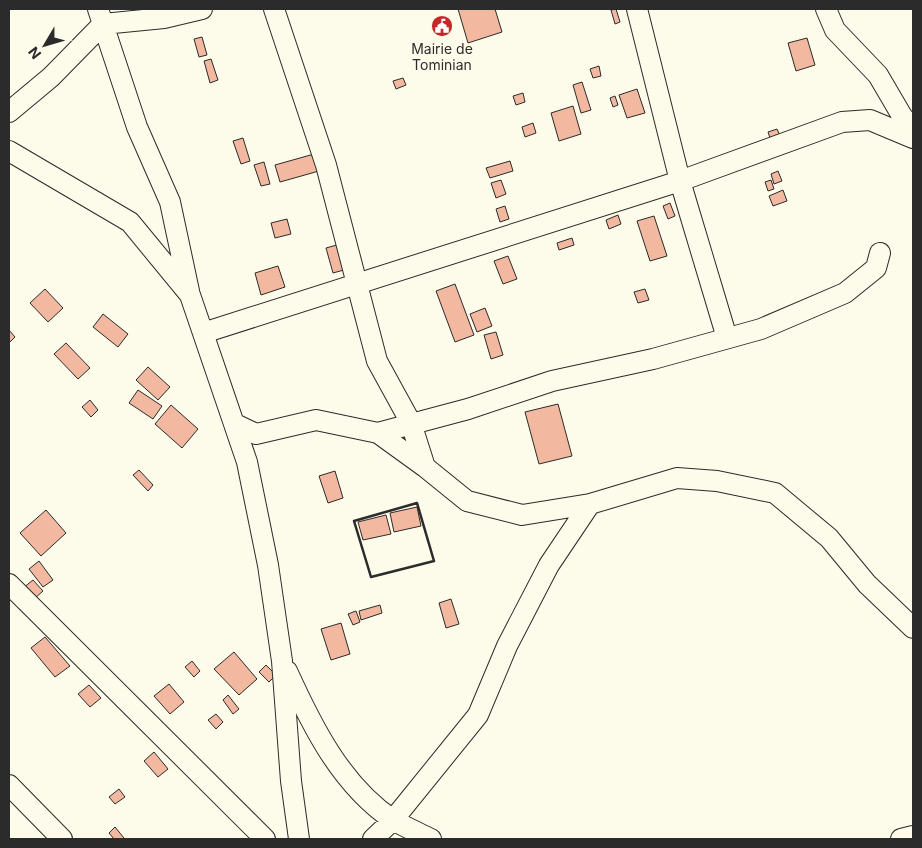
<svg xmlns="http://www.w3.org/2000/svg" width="922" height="848" viewBox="0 0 922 848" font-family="Inter,sans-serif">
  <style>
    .building { fill: #f2b8a0; stroke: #2b2b2b }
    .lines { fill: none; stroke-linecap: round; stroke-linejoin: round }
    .minor-casing { stroke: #2b2b2b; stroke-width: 22 }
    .minor { stroke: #fdfbea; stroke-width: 20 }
    .wall { stroke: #2b2b2b; stroke-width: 2.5 }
    .labels { text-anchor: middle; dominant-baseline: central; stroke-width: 4; stroke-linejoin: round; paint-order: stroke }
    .poi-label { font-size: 14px; fill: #2b2b2b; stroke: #fdfbea }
  </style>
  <rect width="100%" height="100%" fill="#fdfbea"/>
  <path class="building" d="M458 9H495L502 32 468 43Z
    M616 9 620 22 615 24 611 10Z
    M202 37 207 55 199 57 194 39Z
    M807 38 815 65 796 71 788 43Z
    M211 59 218 80 210 83 204 61Z
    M599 66 601 76 593 78 590 69Z
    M403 78 406 85 396 89 393 81Z
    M582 82 591 110 581 113 573 85Z
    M637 89 645 113 627 118 619 95Z
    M523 93 525 102 516 105 513 96Z
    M615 96 618 105 613 107 610 98Z
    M573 106 581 134 559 141 551 113Z
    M533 123 536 133 525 137 522 127Z
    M777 129 782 140 772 144 768 132Z
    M243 138 250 161 241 164 233 141Z
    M314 154 319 171 280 182 275 165Z
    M510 161 513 171 490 178 486 168Z
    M264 162 270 184 261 186 254 165Z
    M778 171 782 181 774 184 771 174Z
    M501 180 506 194 496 198 491 183Z
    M771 180 774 189 768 191 765 182Z
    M783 190 787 201 773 206 769 196Z
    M670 203 675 216 668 219 663 206Z
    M505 206 509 219 500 222 496 209Z
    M618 215 621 224 609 229 606 220Z
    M654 216 667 256 650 261 637 221Z
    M287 219 291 234 275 238 271 223Z
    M572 238 574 245 559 250 557 243Z
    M344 243 351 268 333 273 326 248Z
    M508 256 517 279 503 284 494 261Z
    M278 266 285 287 261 295 255 273Z
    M455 284 474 335 455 342 436 291Z
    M45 289 63 308 48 322 30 303Z
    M645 289 649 300 638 303 634 292Z
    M485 308 492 326 477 332 470 314Z
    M103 314 128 334 118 347 93 327Z
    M9 330 15 337 9 343Z
    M496 332 503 355 491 359 484 335Z
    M66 343 90 368 78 379 54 354Z
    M148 367 170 387 158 400 136 380Z
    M138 390 162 406 153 419 129 403Z
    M90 400 98 410 91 417 82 407Z
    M558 404 572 456 539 464 525 412Z
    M171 405 198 429 182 448 155 424Z
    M139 470 153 485 148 491 133 475Z
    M335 471 343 498 328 503 319 476Z
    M417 507 421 526 394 532 390 513Z
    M46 510 66 533 41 556 20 533Z
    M386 515 391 534 363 540 358 522Z
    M39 561 53 580 43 587 29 569Z
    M33 580 43 591 34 599 23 588Z
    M451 599 459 624 446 628 439 603Z
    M380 605 382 613 361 620 359 611Z
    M356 611 360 622 353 625 348 614Z
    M341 623 350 654 331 660 321 629Z
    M45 637 70 666 55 677 31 648Z
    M234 652 257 679 239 695 214 669Z
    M192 661 200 671 194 677 185 667Z
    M266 665 276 675 269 682 259 672Z
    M169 684 184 702 170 714 154 696Z
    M89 685 101 698 90 707 78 694Z
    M228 695 239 709 233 714 223 700Z
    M216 714 223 722 216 729 208 720Z
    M154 752 168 769 158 777 144 761Z
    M119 789 125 797 115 804 109 797Z
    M115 827 124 838 123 839H114L109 833Z"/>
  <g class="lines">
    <g class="minor-casing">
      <path id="minor" d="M98 9 137 127 170 202 189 291
        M274 9 326 165 377 361 411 423 425 467
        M637 9 680 181 727 338
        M826 9 835 30 878 75 902 116 913 129
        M9 112 51 77 103 24 164 18 202 9
        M9 151 130 222 190 295 247 462 268 565 282 661 291 781 299 839
        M203 333 680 181 842 122 870 120 913 138
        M235 424 256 434 316 420 378 433 468 409 552 381 653 359 761 329 845 293 876 268 880 253
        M378 433 425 467 467 501 522 515 590 504 677 478 717 481 775 493 829 538 867 584 913 628
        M9 584 265 839
        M287 671C312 726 341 785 393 820 405 827 419 833 431 839
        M9 785 62 839
        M373 839 393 820 478 715 507 646 549 565 590 504
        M901 839 913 836"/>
    </g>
    <use href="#minor" class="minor"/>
    <path class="wall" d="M417 503 434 561 371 577 354 521Z"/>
  </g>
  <defs>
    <g id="civic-disc" transform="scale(1.125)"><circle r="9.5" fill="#c62828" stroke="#fdfbea"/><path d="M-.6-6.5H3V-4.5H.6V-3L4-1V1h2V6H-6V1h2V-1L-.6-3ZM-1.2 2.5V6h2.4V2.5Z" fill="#fff"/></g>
  </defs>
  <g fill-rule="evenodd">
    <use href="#civic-disc" x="442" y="26"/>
  </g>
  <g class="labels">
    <g class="poi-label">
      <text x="442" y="48">Mairie de<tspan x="442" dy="16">Tominian</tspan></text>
    </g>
  </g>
  <rect width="922" height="848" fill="none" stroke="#2b2b2b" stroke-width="20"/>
  <g transform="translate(45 45) rotate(232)" stroke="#fdfbea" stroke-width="4" paint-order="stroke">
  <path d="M0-4L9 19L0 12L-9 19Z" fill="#2b2b2b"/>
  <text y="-8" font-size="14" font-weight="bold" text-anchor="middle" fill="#2b2b2b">N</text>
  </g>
</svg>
